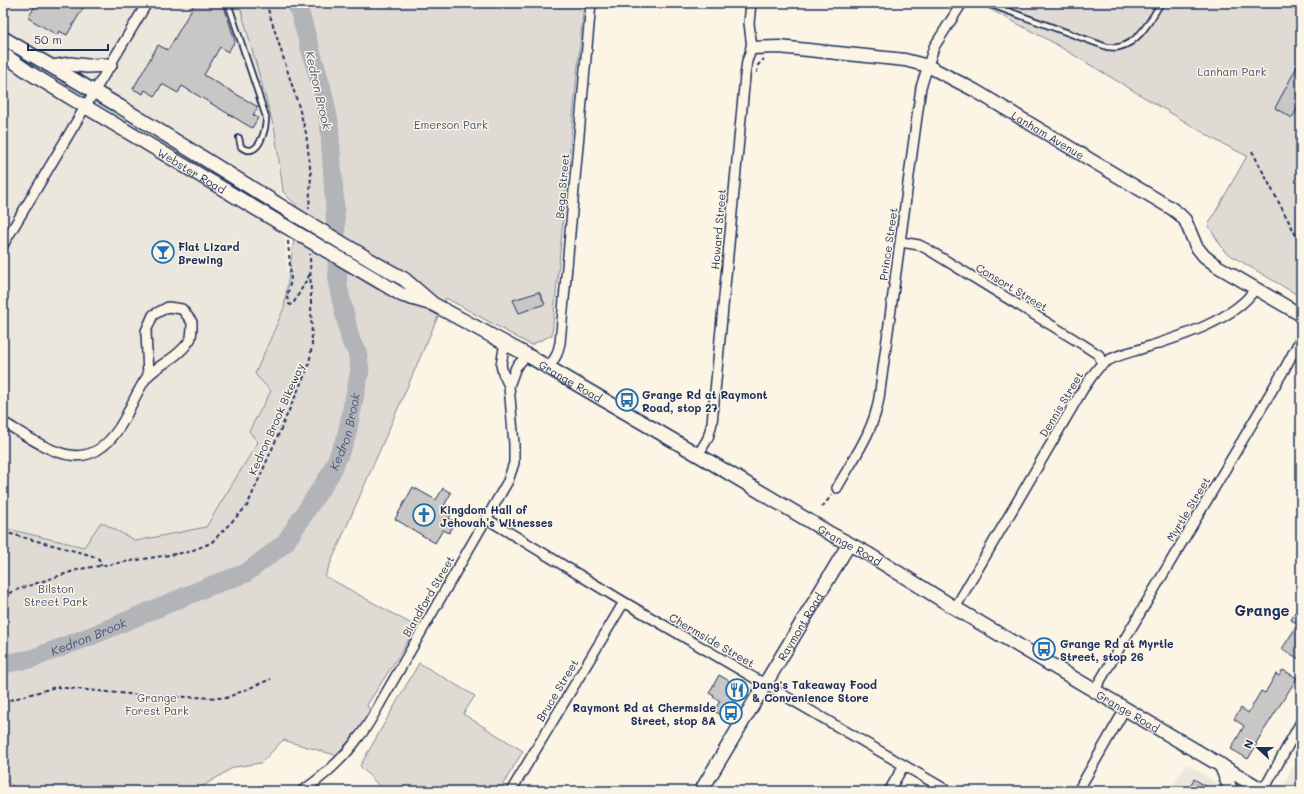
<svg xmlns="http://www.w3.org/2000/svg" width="1304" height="794" viewBox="0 0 1304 794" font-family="Mali,sans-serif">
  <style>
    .built { fill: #ece7dc }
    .green { fill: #dfdbd4; stroke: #7d8599 }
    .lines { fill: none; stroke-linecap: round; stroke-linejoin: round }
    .river { stroke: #b2b4b8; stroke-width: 19 }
    .building { fill: #c8c7c6; stroke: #1b2f5e }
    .service-casing { stroke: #1b2f5e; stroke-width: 8 }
    .minor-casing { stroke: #1b2f5e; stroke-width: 12 }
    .tertiary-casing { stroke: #1b2f5e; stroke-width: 15 }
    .secondary-casing { stroke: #1b2f5e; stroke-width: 16 }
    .path { stroke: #1b2f5e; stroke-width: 2; stroke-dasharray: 4 3; stroke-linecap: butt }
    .service { stroke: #fcf5e5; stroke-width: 4.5 }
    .minor { stroke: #fcf5e5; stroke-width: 9 }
    .tertiary { stroke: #fcf5e5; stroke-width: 12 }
    .secondary { stroke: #fcf5e5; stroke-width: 13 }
    .secondary-bridge-casing { stroke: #1b2f5e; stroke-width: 16; stroke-linecap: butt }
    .secondary-bridge { stroke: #fcf5e5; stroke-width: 13 }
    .labels { text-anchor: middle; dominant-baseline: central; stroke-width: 3; stroke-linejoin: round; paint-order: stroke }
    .park-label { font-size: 11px; fill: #425176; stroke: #fcf5e5 }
    .street-label { font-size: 11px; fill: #1b2f5e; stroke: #fcf5e5 }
    .poi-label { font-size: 11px; font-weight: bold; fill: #1b2f5e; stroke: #fcf5e5; text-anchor: start }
    .water-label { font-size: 12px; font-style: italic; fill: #485779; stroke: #fcf5e5 }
    .district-label { font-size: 15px; font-weight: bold; fill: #1b2f5e; stroke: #fcf5e5 }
  </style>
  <rect width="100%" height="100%" fill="#fcf5e5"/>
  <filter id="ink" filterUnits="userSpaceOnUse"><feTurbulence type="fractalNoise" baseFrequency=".025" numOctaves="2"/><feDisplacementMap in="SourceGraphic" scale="8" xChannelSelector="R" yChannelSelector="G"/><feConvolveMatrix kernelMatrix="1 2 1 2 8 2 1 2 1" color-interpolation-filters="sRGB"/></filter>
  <g filter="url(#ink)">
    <path class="built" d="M3 3H239L275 131 288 277 284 308 255 374 271 391 249 431 258 442 206 527 136 541 101 522 84 547 3 528Z
      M1301 753V791H1296L1284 784Z
      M1186 764 1230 791H1170Z"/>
    <path class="green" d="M239 3H584L552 335 531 345 446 298 325 576 417 627 367 705 371 712 356 734 335 755 283 740 261 763 234 767 203 786 198 791H20L3 779V528L84 547 101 522 136 541 206 527 258 442 249 431 271 391 255 374 284 308 293 247 296 205 283 192 275 131Z
      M978 3H1301V297L1225 252 1208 225 1247 156 1219 142 1052 42Z
      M419 663 475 696 463 714 523 751 499 791H384L360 766Z"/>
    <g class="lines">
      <path class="river" id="s1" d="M3 664 31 659 91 636 210 586 246 573 285 543 331 473 346 438 360 370 357 351 351 342 338 286 335 208 329 121 322 89 297 3"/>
    </g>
    <path class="building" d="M37 3H86L67 35 59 31 57 35 28 18Z
      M195 3H223L235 41 228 52 220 47 204 75 258 107 253 115 258 118 252 128 182 86 178 93 162 84 155 96 145 90 143 94 133 89 158 45 168 50Z
      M1301 59V102L1292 118 1275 108Z
      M539 292 545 304 519 313 513 300Z
      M413 487 436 500 443 488 451 493 444 506 453 512 449 518 455 522 449 533 443 530 435 543 395 519Z
      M1295 612 1301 616V660L1282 649 1298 624 1291 620Z
      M1283 670 1297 678 1256 743 1257 744 1248 759 1231 749 1244 726 1234 719 1241 708 1248 713 1261 691 1265 693 1276 674 1279 676Z
      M719 675 743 689 726 715 724 713 723 716 714 711 720 701 713 697 714 696 709 693Z
      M1194 779 1214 791H1187Z"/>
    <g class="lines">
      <g class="service-casing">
        <path id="service" d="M228 3 266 117C266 129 259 160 241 147L239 138
          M986 3 1107 47C1111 47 1115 48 1119 47 1139 43 1151 19 1161 3"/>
      </g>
      <g class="minor-casing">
        <path id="minor" d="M901 242 919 245 927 249 1082 344 1099 355 1102 365
          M3 245 147 3
          M549 368 557 354 560 343 591 3
          M509 386 516 367 527 355
          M3 422C50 450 90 483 125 418 130 408 142 381 149 375 161 363 176 359 187 344 188 342 191 340 191 337 192 332 192 327 192 322L182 309 168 307 153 315 146 331 148 376
          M698 455 708 438 712 423 745 76 747 61 752 48 749 23 751 3
          M837 488C853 459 874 431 879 398L921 87 934 47 962 3
          M487 519 624 602 948 791
          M955 608 1083 389C1089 381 1094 372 1101 365 1112 356 1128 353 1141 349 1176 338 1234 321 1255 289
          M1094 691 1284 370 1301 338
          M302 791C322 778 344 758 358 738 366 729 372 718 378 707L508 481 514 463V444L509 386 503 373 501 365 505 343
          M511 791 624 602
          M889 791 904 765
          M1078 791 1125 709
          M1259 791 1268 782 1301 722"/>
      </g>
      <g class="tertiary-casing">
        <g id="tertiary">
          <path id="s2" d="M752 48 779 47 905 60 928 66 974 90 1171 208 1179 214 1185 220 1196 246 1204 256 1217 266 1301 315"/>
        </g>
      </g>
      <g class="secondary-casing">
        <g id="secondary">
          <path d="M3 38 119 106 297 216"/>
          <path id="s3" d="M3 54 30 73 86 107 295 232"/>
          <path d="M53 67 70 64 87 66 110 65"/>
          <path id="s4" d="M382 267 404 279 433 304 527 355 712 463 831 534 868 554 955 608 1264 791"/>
          <path d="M382 283 402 295 429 303"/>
          <path d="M1221 765 1231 791"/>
          <path id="s5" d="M701 791 849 544"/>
        </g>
      </g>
      <path class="path" d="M266 3 298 104 306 133 311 175 309 209
        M757 73 758 65 764 59
        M1252 151 1301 245
        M288 241 291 280 287 297 289 304 291 305 293 304 310 274
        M822 507 832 495
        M3 532 90 555 99 559 101 566
        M3 597 13 591 80 569 188 552 211 543 247 506 309 365 312 345 310 254
        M3 702 56 687 150 696 226 698 271 679"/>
      <use href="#service" class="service"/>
      <use href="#minor" class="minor"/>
      <use href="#tertiary" class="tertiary"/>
      <use href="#secondary" class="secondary"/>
      <g class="secondary-bridge-casing">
        <path id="secondary-bridge" d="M297 216 382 267
          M295 232 382 283"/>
      </g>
      <use href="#secondary-bridge" class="secondary-bridge"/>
    </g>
  </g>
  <defs>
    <g id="bar-ring" transform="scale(1.15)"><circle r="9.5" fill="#fcf5e5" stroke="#1f6fb2" stroke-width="1.5"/><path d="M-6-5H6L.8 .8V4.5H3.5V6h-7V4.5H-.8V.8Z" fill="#1f6fb2"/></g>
    <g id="bus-ring" transform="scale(1.15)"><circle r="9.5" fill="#fcf5e5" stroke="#1f6fb2" stroke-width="1.5"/><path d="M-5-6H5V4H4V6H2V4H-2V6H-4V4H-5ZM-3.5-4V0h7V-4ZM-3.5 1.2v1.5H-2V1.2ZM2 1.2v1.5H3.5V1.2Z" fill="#1f6fb2"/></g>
    <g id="church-ring" transform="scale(1.15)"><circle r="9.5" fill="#fcf5e5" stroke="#1f6fb2" stroke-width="1.5"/><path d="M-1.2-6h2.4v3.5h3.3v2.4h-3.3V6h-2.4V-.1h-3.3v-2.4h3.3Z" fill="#1f6fb2"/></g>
    <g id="restaurant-ring" transform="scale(1.15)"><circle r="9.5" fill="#fcf5e5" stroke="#1f6fb2" stroke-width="1.5"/><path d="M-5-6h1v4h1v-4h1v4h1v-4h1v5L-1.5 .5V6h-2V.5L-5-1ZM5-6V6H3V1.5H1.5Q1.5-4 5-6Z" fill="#1f6fb2"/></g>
  </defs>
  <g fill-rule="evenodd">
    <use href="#bar-ring" x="163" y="252"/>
    <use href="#bus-ring" x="627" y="400"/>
    <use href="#church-ring" x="424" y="515"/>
    <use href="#bus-ring" x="1044" y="649"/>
    <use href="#restaurant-ring" x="737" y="690"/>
    <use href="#bus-ring" x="731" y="713"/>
  </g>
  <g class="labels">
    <g class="park-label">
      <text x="1232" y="71">Lanham Park</text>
      <text x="451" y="124">Emerson Park</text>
      <text x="56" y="588">Bilston<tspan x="56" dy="13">Street Park</tspan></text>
      <text x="157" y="697">Grange<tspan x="157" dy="13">Forest Park</tspan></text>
    </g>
    <g class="street-label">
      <text stroke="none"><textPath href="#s2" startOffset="316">Lanham Avenue</textPath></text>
      <text stroke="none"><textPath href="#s3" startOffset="222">Webster Road</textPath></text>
      <text transform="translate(562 186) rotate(-85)">Bega Street</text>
      <text transform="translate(718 229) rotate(-85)">Howard Street</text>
      <text transform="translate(888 244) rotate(-82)">Prince Street</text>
      <text transform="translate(1012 287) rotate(31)">Consort Street</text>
      <text stroke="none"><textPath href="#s4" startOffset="221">Grange Road</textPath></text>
      <text transform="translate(1061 404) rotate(-59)">Dennis Street</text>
      <text transform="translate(276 419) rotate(-66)">Kedron Brook Bikeway</text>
      <text transform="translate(1188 509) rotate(-59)">Myrtle Street</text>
      <text stroke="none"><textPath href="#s4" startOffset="545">Grange Road</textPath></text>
      <text transform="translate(428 596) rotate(-60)">Blandford Street</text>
      <text stroke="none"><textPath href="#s5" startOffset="192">Raymont Road</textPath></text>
      <text transform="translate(712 640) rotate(30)">Chermside Street</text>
      <text transform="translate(557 690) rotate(-59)">Bruce Street</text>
      <text stroke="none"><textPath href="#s4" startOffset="869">Grange Road</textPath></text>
    </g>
    <g class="poi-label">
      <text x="178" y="246">Flat Lizard<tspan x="178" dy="13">Brewing</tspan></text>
      <text x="642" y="394">Grange Rd at Raymont<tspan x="642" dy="13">Road, stop 27</tspan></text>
      <text x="440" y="509">Kingdom Hall of<tspan x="440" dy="13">Jehovah’s Witnesses</tspan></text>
      <text x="1060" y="643">Grange Rd at Myrtle<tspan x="1060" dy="13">Street, stop 26</tspan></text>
      <text x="752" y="684">Dang's Takeaway Food<tspan x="752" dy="13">&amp; Convenience Store</tspan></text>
      <text x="716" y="707" text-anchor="end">Raymont Rd at Chermside<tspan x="716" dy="13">Street, stop 8A</tspan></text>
    </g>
    <g class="water-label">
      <text transform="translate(319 90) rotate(77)">Kedron Brook</text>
      <text stroke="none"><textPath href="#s1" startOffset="437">Kedron Brook</textPath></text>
      <text stroke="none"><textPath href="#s1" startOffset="90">Kedron Brook</textPath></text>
    </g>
    <g class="district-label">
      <text x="1262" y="610">Grange</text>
    </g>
  </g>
  <rect width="1304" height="794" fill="none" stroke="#fcf5e5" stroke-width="16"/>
  <rect x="8" y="8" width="1288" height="778" fill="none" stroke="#1b2f5e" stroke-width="1.5" filter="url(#ink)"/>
  <g transform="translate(1258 748) rotate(292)" stroke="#fcf5e5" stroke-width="3" paint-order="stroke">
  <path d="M0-3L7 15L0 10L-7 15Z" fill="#1b2f5e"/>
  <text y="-6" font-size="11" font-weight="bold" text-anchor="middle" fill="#1b2f5e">N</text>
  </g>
  <path d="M28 44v6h80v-6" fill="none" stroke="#1b2f5e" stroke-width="2"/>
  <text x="34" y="44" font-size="12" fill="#1b2f5e" stroke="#fcf5e5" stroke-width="3" paint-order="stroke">50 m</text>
</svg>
